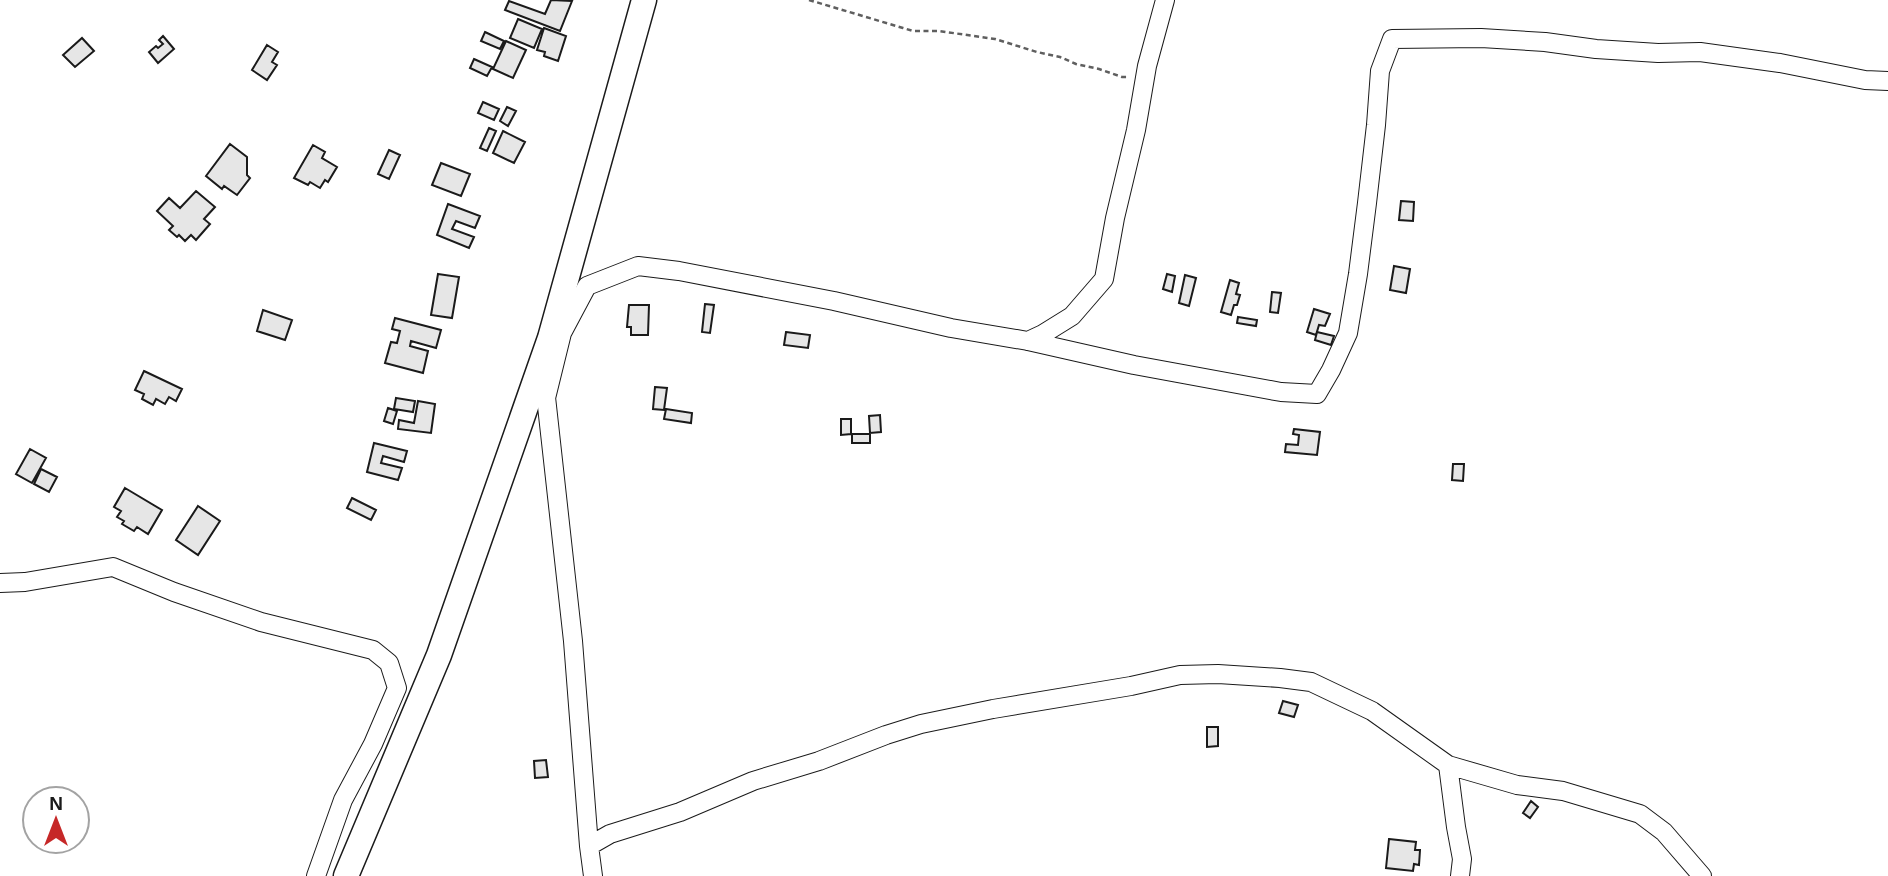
<svg xmlns="http://www.w3.org/2000/svg" width="1888" height="876" viewBox="0 0 1888 876" font-family="Helvetica,sans-serif">
  <style>
    .building { fill: #e6e6e6; stroke: #1a1a1a; stroke-width: 2 }
    .lines { fill: none; stroke-linecap: round; stroke-linejoin: round }
    .minor-casing { stroke: #1a1a1a; stroke-width: 20 }
    .highway-casing { stroke: #1a1a1a; stroke-width: 27 }
    .path { stroke: #5f5f5f; stroke-width: 2.5; stroke-dasharray: 5 3.5; stroke-linecap: butt }
    .minor { stroke: #fff; stroke-width: 18 }
    .highway { stroke: #fff; stroke-width: 24 }
  </style>
  <rect width="100%" height="100%" fill="#fff"/>
  <path class="building" d="M551 0 572 1 560 31 505 10 509 1 545 14Z
    M518 19 542 29 534 48 510 38Z
    M544 28 566 36 558 61 544 56 545 52 537 50Z
    M485 32 504 41 500 49 481 41Z
    M163 36 174 49 158 63 149 52 156 46 158 48 163 44 159 40Z
    M82 38 94 51 75 67 63 55Z
    M506 41 526 50 513 78 493 69Z
    M267 45 278 52 272 62 277 65 267 80 252 70Z
    M474 59 492 67 487 76 470 68Z
    M483 102 499 109 494 120 478 113Z
    M507 107 516 111 508 126 500 121Z
    M489 128 496 131 487 151 480 148Z
    M503 131 525 142 514 163 493 153Z
    M230 144 247 157V175L250 178 237 195 224 186 222 189 206 176Z
    M313 145 325 152 322 158 337 167 328 182 325 180 320 188 310 182 308 185 294 178Z
    M389 150 400 155 389 179 378 174Z
    M441 163 470 174 461 196 432 185Z
    M196 191 215 207 204 219 210 224 196 240 191 235 185 241 179 235 177 237 169 230 173 226 157 211 169 198 180 208Z
    M1401 201 1414 202 1413 221 1399 220Z
    M448 204 480 216 475 228 456 221 452 229 474 237 469 248 437 235Z
    M1394 266 1410 269 1406 293 1390 290Z
    M438 274 459 277 452 318 431 315Z
    M1167 274 1175 276 1172 292 1163 289Z
    M1185 275 1196 278 1189 306 1179 303Z
    M1230 280 1239 283 1236 294 1240 295 1237 305H1234L1231 315 1221 312Z
    M1272 292 1281 293 1278 313 1270 312Z
    M705 304 714 305 710 333 702 332Z
    M629 305H649L648 335H631V327H627Z
    M1314 309 1330 314 1325 326 1319 325 1316 335 1307 332Z
    M263 310 292 320 285 340 257 331Z
    M1238 317 1257 320 1256 326 1237 323Z
    M395 318 441 330 436 348 411 341 410 346 428 351 423 373 385 363 391 342 397 343 400 331 392 329Z
    M786 332 810 335 808 348 784 345Z
    M1317 332 1334 336 1331 345 1315 340Z
    M144 371 182 389 176 401 169 397 165 404 156 399 153 405 142 399 144 394 135 390Z
    M655 387 667 388 664 410 653 409Z
    M396 398 415 401 413 412 394 409Z
    M418 401 435 404 431 433 398 429 399 420 414 423Z
    M388 408 397 411 393 424 384 421Z
    M666 409 692 413 691 423 664 419Z
    M880 415 881 432 870 433 869 416Z
    M841 419H851V434L841 435Z
    M1294 429 1320 432 1317 455 1285 452 1286 444 1298 445 1299 435 1293 434Z
    M852 434H870V443H852Z
    M374 443 407 451 404 462 383 456 381 463 402 468 398 480 367 472Z
    M30 449 46 458 32 483 16 474Z
    M1453 464H1464L1463 481 1452 480Z
    M41 469 57 477 49 492 34 484Z
    M125 488 162 510 148 534 137 527 134 531 122 524 124 521 117 517 121 511 114 507Z
    M352 498 376 510 371 520 347 508Z
    M198 506 220 521 198 555 176 540Z
    M1283 701 1298 705 1294 717 1279 713Z
    M1207 727H1218V746L1207 747Z
    M546 760 548 777 535 778 534 761Z
    M1531 801 1538 807 1530 818 1523 813Z
    M1389 839 1416 842 1415 850H1420L1419 865 1414 864 1413 871 1386 868Z"/>
  <g class="lines">
    <g class="minor-casing">
      <path id="minor" d="M1028 341 1043 334 1072 316 1104 279 1115 218 1136 130 1147 66 1165 0
        M545 388 573 641 589 846 593 876
        M546 398 562 333 587 286 638 266 679 271 834 301 951 328 1028 341 1134 365 1281 392 1317 394 1331 370 1348 333 1358 274 1367 203 1376 125 1380 71 1392 39 1481 38 1545 42 1596 49 1658 53 1700 52 1780 63 1865 80 1888 81
        M0 583 25 582 113 567 174 592 261 622 373 650 389 663 397 688 373 744 343 800 316 876
        M1448 765 1517 785 1563 791 1640 814 1664 832 1702 876
        M589 846 610 834 680 812 753 781 819 761 886 735 921 724 993 709 1131 686 1180 675 1218 674 1280 678 1311 682 1372 711 1448 765 1456 827 1462 859 1460 876"/>
    </g>
    <g class="highway-casing">
      <path id="highway" d="M346 876 439 655 550 338 644 0"/>
    </g>
    <path class="path" d="M809 0 903 28 913 31H939L995 39 1037 52 1060 57 1076 64 1099 69 1122 77H1129"/>
    <use href="#minor" class="minor"/>
    <use href="#highway" class="highway"/>
  </g>
  <g transform="translate(56 820)"><circle r="33" fill="#ffffff" stroke="#a3a3a3" stroke-width="2"/>
  <path d="M0-5L12 26L0 18L-12 26Z" fill="#c62828"/>
  <text y="-10" font-size="19" font-weight="bold" text-anchor="middle" fill="#1a1a1a">N</text>
  </g>
</svg>
